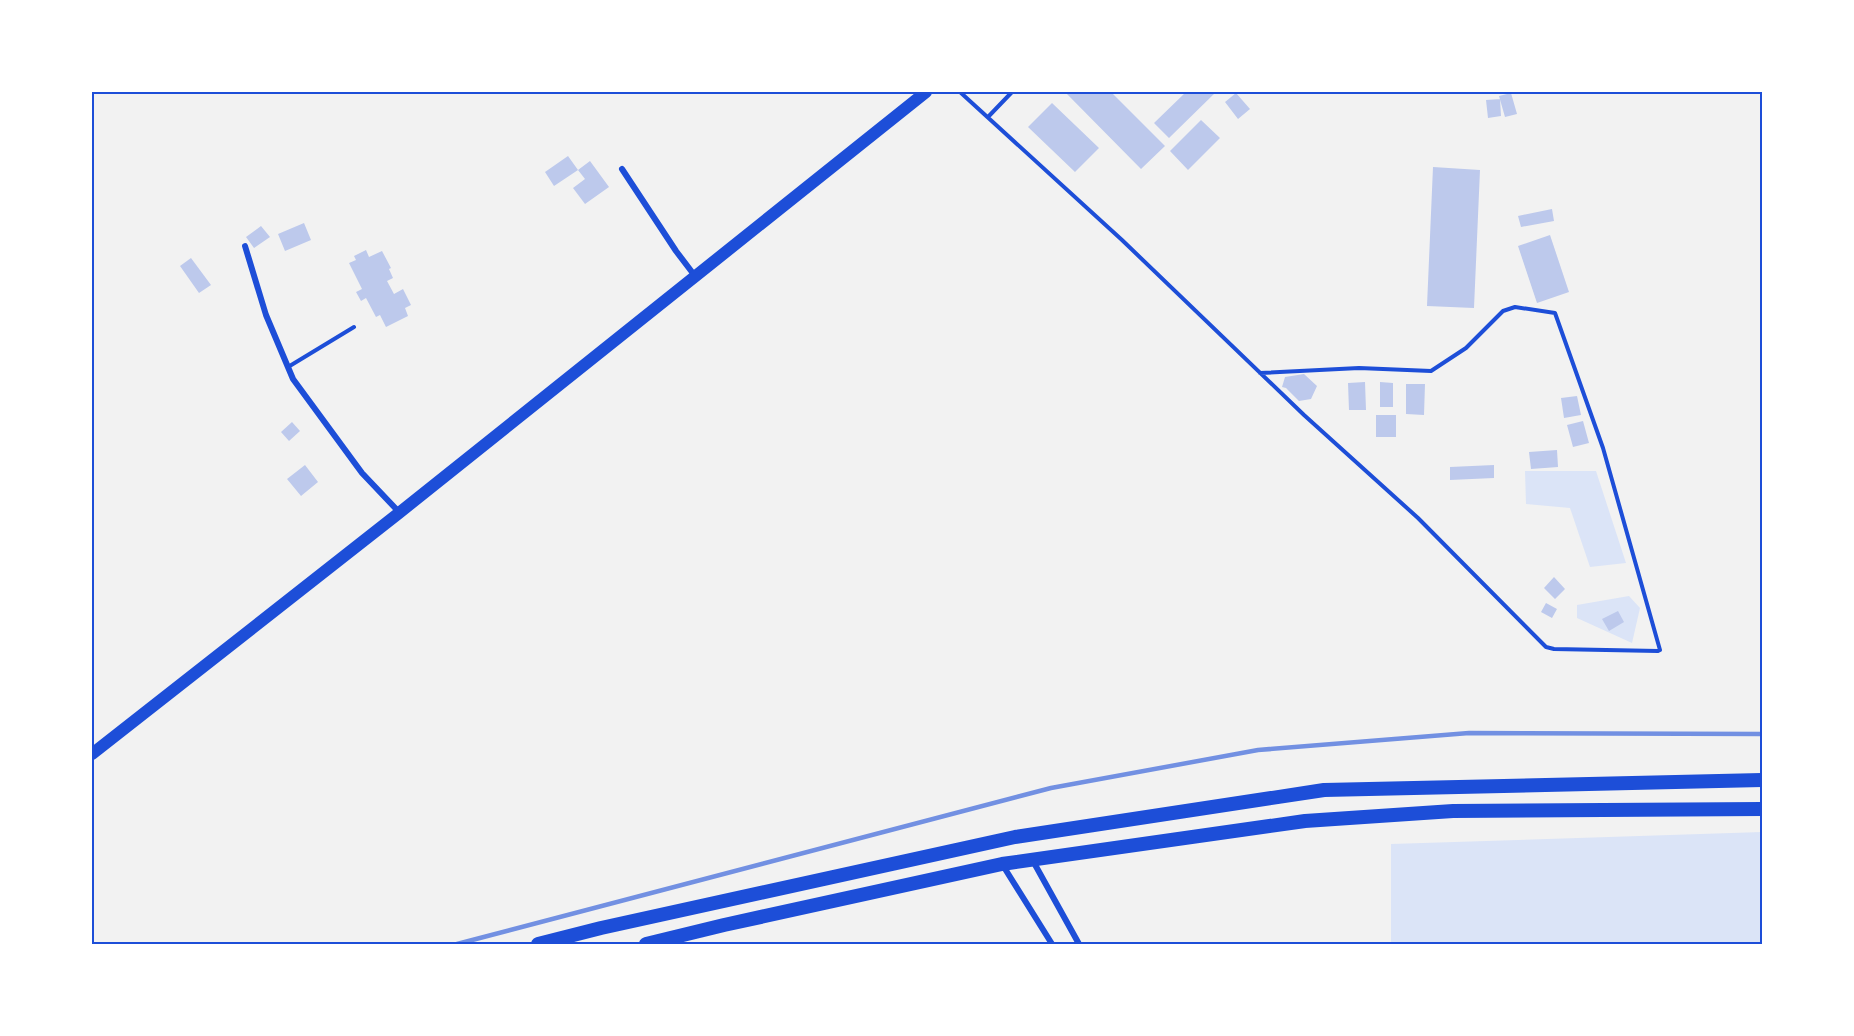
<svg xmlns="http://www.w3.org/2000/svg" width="1854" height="1036" viewBox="0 0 1854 1036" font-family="'Open Sans',sans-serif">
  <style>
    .green { fill: #dbe4f7 }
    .building { fill: #bdc9ec }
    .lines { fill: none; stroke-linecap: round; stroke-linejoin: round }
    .service { stroke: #1d4ed8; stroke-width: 4 }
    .minor { stroke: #1d4ed8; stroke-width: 6 }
    .secondary { stroke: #1d4ed8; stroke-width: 12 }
    .trunk { stroke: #1d4ed8; stroke-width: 14 }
    .rail { stroke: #7290e2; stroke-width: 4.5 }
    .neatline { fill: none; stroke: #1d4ed8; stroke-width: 2 }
  </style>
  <rect width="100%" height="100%" fill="#f2f2f2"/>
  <path class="green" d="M1525 471H1596L1626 563 1590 567 1570 508 1526 504Z
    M1629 596 1640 608 1632 643 1577 618V605Z
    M1762 832V944H1391V844Z"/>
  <path class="building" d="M1065 92H1111L1165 146 1141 169Z
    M1186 92H1216L1169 138 1154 123Z
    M1236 93 1250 109 1238 119 1225 102Z
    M1511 93 1517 114 1505 117 1499 96Z
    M1500 99 1501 116 1488 118 1486 100Z
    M1052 103 1099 148 1075 172 1028 127Z
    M1201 120 1220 138 1188 170 1170 151Z
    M568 156 578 170 554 186 545 172Z
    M590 161 609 187 585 204 573 188 585 179 578 170Z
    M1433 167 1480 170 1474 308 1427 306Z
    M1552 209 1554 221 1521 227 1518 216Z
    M304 223 311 240 285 251 278 234Z
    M261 226 270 237 254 248 246 237Z
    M1550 235 1569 292 1537 303 1518 246Z
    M366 250 369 257 382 251 391 268 389 269 393 278 387 281 394 294 403 289 411 305 405 308 408 316 386 327 380 315 376 317 366 298 361 301 356 292 362 289 349 263 356 260 354 256Z
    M191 258 211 285 199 293 180 266Z
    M1304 374 1317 386 1311 399 1299 401 1286 388 1282 387 1285 377Z
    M1365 382 1366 410H1349L1348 383Z
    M1380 382 1393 383V407H1380Z
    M1406 384H1425L1424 415 1406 414Z
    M1577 396 1581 415 1564 418 1561 398Z
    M1376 415H1396V437H1376Z
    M1583 421 1589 443 1573 447 1567 425Z
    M292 422 300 431 289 441 281 432Z
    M1557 450 1558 467 1531 469 1529 452Z
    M305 465 318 482 301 496 287 479Z
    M1494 465V478L1450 480V467Z
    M1554 577 1565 589 1555 599 1544 588Z
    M1546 603 1557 609 1552 618 1541 612Z
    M1618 611 1624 622 1609 631 1602 619Z"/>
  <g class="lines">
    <path class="service" d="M960 92 1122 240 1304 415 1418 518 1546 647 1554 649 1658 651 1660 650 1603 448 1555 313 1515 307 1503 311 1466 348 1431 371 1359 368 1260 373
      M988 117 1012 92
      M288 367 354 327"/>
    <path class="minor" d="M622 169 676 251 695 276
      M245 246 266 315 293 379 362 473 399 512
      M1033 861 1079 944
      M1002 864 1052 944"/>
    <path class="secondary" d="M92 754 399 513 926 92"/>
    <path class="trunk" d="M538 944 601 928 1015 837 1324 790 1762 780
      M646 944 724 925 1002 864 1305 821 1453 811 1762 809"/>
    <path class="rail" d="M457 944 1051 788 1258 750 1469 733 1762 734"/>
  </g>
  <rect width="1854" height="1036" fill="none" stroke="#ffffff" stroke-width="186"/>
  <rect x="93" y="93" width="1668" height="850" class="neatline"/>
</svg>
